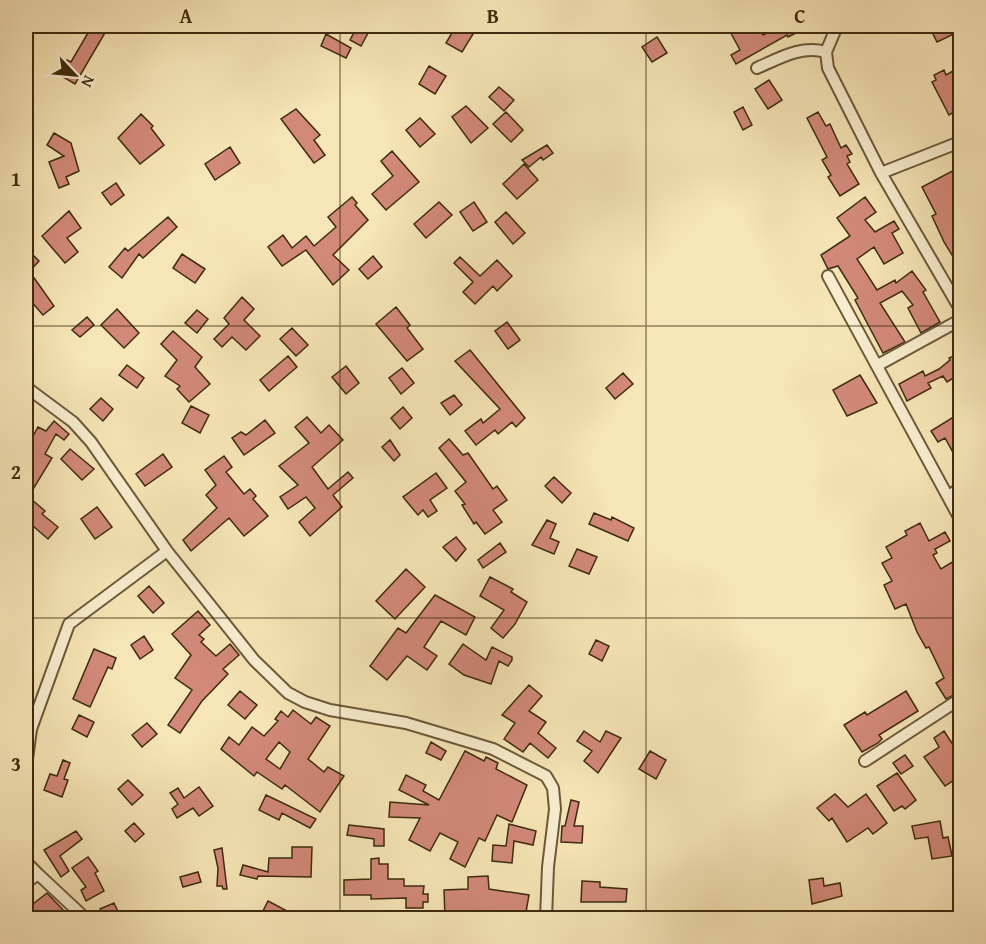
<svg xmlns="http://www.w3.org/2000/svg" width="986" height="944" viewBox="0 0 986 944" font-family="'Gentium Book Plus',serif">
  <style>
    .building { fill: #d2897a; stroke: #3e2a0f; stroke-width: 1.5; fill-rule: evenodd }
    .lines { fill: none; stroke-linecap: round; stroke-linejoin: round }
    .minor-casing { stroke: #6c5939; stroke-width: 14 }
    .minor { stroke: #f9eed0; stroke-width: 10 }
    .grid { fill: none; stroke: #3e2a0f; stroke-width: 1.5; stroke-opacity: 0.55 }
    .neatline { fill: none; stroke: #3e2a0f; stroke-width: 2 }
    .grid-label { font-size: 20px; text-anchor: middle; font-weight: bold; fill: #3e2a0f }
  </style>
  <rect width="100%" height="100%" fill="#f6e5b6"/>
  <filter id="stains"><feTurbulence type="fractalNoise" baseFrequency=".00333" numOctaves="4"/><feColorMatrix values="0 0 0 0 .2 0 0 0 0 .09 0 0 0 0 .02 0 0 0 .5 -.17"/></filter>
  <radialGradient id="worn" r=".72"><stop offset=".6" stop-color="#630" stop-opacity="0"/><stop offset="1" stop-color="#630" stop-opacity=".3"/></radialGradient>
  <path class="building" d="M92 26H109L75 84 58 74 67 60 71 62Z
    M456 26H469L476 29 462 52 446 43Z
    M727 26H758L763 35 781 26H810L788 37 787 35 736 64 731 55 740 50Z
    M929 26H952L956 33 937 42Z
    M357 27 368 33 361 46 350 40Z
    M326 34 351 48 346 58 321 46Z
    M657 37 667 53 652 62 642 47Z
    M429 66 446 76 435 94 419 84Z
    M960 67V125L954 112 949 115 932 82 936 80 934 75 944 70 946 75Z
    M769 80 782 100 768 109 755 89Z
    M499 87 514 100 504 111 489 97Z
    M466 106 488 128 471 143 452 117Z
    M743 107 752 125 743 130 734 112Z
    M296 109 320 135 314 140 325 155 314 163 281 119Z
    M506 112 523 130 511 142 493 124Z
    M818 112 826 126 830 124 841 148 846 145 852 154 847 156 850 162 847 164 859 184 840 196 828 177 831 175 822 160 827 157 807 118Z
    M141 114 153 126 151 128 164 145 140 164 118 138Z
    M420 118 435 134 420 147 406 130Z
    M54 133 71 143 79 171 66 177 69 184 59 188 49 162 64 156 47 145Z
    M547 145 553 153 543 160 541 157 529 167 522 160Z
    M230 147 240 163 215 180 205 164Z
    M392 151 419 182 386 210 372 194 393 176 381 161Z
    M524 164 538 180 517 199 503 184Z
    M960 167V190L953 194 960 211V268L944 242 932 216 936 214 922 187Z
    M116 183 124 195 111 205 102 193Z
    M352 197 357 203 355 205 368 220 333 255 349 270 333 285 306 250 282 266 268 247 283 235 292 248 306 236 314 246 336 227 328 217Z
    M865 197 876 212 865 220 875 232 894 221 899 229 892 233 903 253 884 264 874 247 857 259 877 290 895 280 896 283 912 271 926 290 923 292 940 322 921 333 908 308 913 305 902 291 880 303 905 342 883 353 855 300 858 298 838 266 828 269 821 255 850 236 837 218Z
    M439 202 452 215 426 238 414 224Z
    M474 202 487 222 473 231 460 212Z
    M69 211 81 228 67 238 78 252 65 263 42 236Z
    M506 212 525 233 513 244 495 222Z
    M168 217 177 227 143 258 139 254 122 278 109 267 125 248 128 251Z
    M26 248 39 261 26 275Z
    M182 254 205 269 195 283 173 268Z
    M373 256 382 267 368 279 359 269Z
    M460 257 480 276 497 260 512 276 497 291 493 286 475 304 463 292 473 282 454 263Z
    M32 275 54 306 43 315 29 299 26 303V280Z
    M242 297 254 309 244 320 260 336 246 350 232 337 222 347 214 339 229 324 224 318Z
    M396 307 410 325 407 328 423 349 407 361 376 324Z
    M117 309 139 333 124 348 101 325Z
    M197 310 208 319 197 333 185 323Z
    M87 317 94 325 80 337 72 330Z
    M507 322 520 340 508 349 495 331Z
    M292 328 308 345 296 356 280 339Z
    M173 331 202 357 195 367 210 384 189 402 177 389 180 386 165 376 177 360 161 344Z
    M470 350 525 418 516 427 512 422 498 434 495 430 476 445 465 431 481 419 483 423 500 409 455 361Z
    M958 354 960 360V374L947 382 943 376 928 383 931 388 907 401 899 384 923 371 925 376 939 369 950 360 949 358Z
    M288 356 297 367 269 391 260 380Z
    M127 365 144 378 137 388 119 375Z
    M346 366 359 383 346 394 332 377Z
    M402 368 414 383 401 394 389 378Z
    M623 373 633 384 615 399 606 388Z
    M860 375 877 403 847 416 833 390Z
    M454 395 462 405 450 415 441 403Z
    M101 398 113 409 103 421 90 409Z
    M191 406 209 415 200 433 182 423Z
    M403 407 412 418 400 429 391 418Z
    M955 416 960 426V465L945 438 938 442 931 431Z
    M307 417 321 433 329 425 343 440 312 467 328 489 348 472 353 478 333 495 342 507 310 536 299 522 315 508 306 497 288 509 280 497 298 485 279 466 309 443 295 427Z
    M265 420 275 433 244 455 232 438 241 432 246 435Z
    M54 421 69 434 64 440 56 434 45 454 52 458 32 491 26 487V449L38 427 46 431Z
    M449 439 463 455 468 453 493 489 497 486 507 500 493 510 502 522 485 534 476 522 474 524 462 505 465 504 455 491 466 482 439 448Z
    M390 440 400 455 394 461 382 447Z
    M70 449 94 469 82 480 61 459Z
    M163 454 172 467 145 486 136 474Z
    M224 456 232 467 226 472 244 494 250 489 256 496 253 499 268 516 244 536 229 518 191 551 183 540 217 508 206 495 216 485 205 470Z
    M436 473 447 488 430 500 437 511 428 517 423 510 418 515 403 497Z
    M554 477 571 493 562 503 545 486Z
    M30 498 45 511 42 514 58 527 48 539 33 526 26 534V503Z
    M97 507 112 527 95 539 81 519Z
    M594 513 611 520 612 517 634 528 628 541 589 524Z
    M547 520 556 524 550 538 559 542 554 554 532 545Z
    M920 523 929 541 945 532 950 541 935 549 937 553 933 555 941 569 954 561 960 571 958 573 960 578V692L946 699 936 683 944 678 929 647 926 648 917 632 906 604 895 609 884 585 892 581 882 563 892 558 886 547 907 535 905 531Z
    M456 537 466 549 456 561 443 547Z
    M500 543 506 552 483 568 478 560Z
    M577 549 597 557 589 574 569 566Z
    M406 569 425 587 395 619 376 601Z
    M490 577 513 589 511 592 527 602 515 624 503 638 491 628 504 610 480 596Z
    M149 586 164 603 153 613 138 596Z
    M435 595 475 617 466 635 441 621 424 647 437 656 427 670 407 656 387 680 370 666 398 628 406 633Z
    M198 611 210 625 199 635 204 639 201 642 216 656 230 644 239 655 223 669 228 674 202 701 180 733 168 725 192 690 175 678 191 655 172 634Z
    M144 636 153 650 140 659 131 645Z
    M596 640 609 646 602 661 589 654Z
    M463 644 486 660 492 647 512 657V660L508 666 499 661 491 684 464 675 449 664Z
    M94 649 116 658 112 669 108 667 90 707 73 699Z
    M529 685 542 696 529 711 546 722 538 733 556 748 548 758 530 743 523 752 504 739 515 723 502 715Z
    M240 691 257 705 245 719 228 705Z
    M906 691 918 711 879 735 882 739 878 743 862 752 844 725 865 712 867 715Z
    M293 710 311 724 316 717 330 726 308 759 324 772 328 767 344 776 320 812 285 785 282 789 257 772 254 776 221 749 229 737 239 745 252 727 264 736 278 721 275 719 281 711 288 717ZM279 742 290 752 280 769 266 759Z
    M79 715 94 722 87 737 72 729Z
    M147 723 157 734 142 747 132 735Z
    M584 731 600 742 606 731 621 738 598 773 584 761 592 751 577 741Z
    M944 731 957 751 960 749V776L945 786 924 757 939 747 934 738Z
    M431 742 446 751 441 760 426 753Z
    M465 751 484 761 486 757 498 763 496 769 527 785 512 822 497 815 485 841 479 838 465 867 450 859 458 842 440 833 430 851 409 840 420 818 389 817 390 802 429 805 399 790 406 775 426 785 423 791 439 800Z
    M650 751 666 760 656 779 639 769Z
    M905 755 913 766 901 774 893 763Z
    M63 760 70 763 64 779 68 780 62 797 44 790 50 774 57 776Z
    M897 773 916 800 905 809 902 806 894 811 877 786Z
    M128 780 143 795 132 805 118 789Z
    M199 787 213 806 199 816 193 808 177 818 172 809 178 804 170 793 178 788 184 798Z
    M835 794 848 807 866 794 887 823 873 834 868 828 847 842 832 818 829 821 817 808Z
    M266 795 316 819 310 828 282 813 279 820 259 810Z
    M571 800 579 802 574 826H583L582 843 561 842 562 826H565Z
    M940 821 943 838 948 837 952 856 932 859 928 837 915 839 912 826Z
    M134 823 144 834 135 842 125 831Z
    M509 824 536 831 533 845 514 841 512 863 492 861 493 845 506 846Z
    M349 825 384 829V846H374V839L347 835Z
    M76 831 82 839 60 856 69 871 61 877 44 850Z
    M292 847H312L311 877 258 876 257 879 240 875 243 865 268 872 269 858H292Z
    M222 848 227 889H223L222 886H217L218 868 214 850Z
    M88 857 98 871 95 873 104 891 86 901 81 890 86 887 72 868Z
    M379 858V864H388V879H404V886H424L423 894H428V902H423V908H406V898L371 899V895H344V880L371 879V859Z
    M198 872 201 882 183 887 180 877Z
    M488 876 489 889 529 895 525 918H445L444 890 468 889V877Z
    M823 878 824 886 840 883 842 896 812 904 809 880Z
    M582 881 600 882V887L627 889 626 902H581Z
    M26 893 33 904 47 893 65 912 53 918H38L32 911 26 916Z
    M268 901 289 912 286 918H267L261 915Z
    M114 903 121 918H104L100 909Z"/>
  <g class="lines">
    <g class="minor-casing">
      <path id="minor" d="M837 26 826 52 828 68 881 173 960 309
        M757 68C780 58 801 45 826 52
        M881 173 960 142
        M828 276 960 519
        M878 365 960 320
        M26 387 73 422 91 442 167 551 254 660 288 693 305 702 330 710 406 723 493 749 546 776 553 788 555 809 548 867 546 918
        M949 496 960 488
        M865 761 960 699
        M26 767 31 729 69 624 167 551
        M26 862 38 874
        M26 883 38 874 85 918"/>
    </g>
    <use href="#minor" class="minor"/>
  </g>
  <path class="grid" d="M340 26V918M646 26V918M26 326H960M26 618H960"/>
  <rect width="986" height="944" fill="none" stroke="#f6e5b6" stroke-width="66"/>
  <g transform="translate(75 75) rotate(116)" stroke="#f9eed0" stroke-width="4.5" paint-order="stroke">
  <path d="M0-4.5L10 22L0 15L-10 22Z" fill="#3e2a0f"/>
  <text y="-9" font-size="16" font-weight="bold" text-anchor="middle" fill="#3e2a0f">N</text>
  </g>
  <rect x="33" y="33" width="920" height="878" class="neatline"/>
  <g class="grid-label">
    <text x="186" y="23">A</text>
    <text x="493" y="23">B</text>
    <text x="800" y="23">C</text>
    <text x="16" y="186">1</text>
    <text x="16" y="479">2</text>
    <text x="16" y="771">3</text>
  </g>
  <rect width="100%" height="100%" filter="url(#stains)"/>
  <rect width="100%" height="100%" fill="url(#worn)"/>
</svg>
